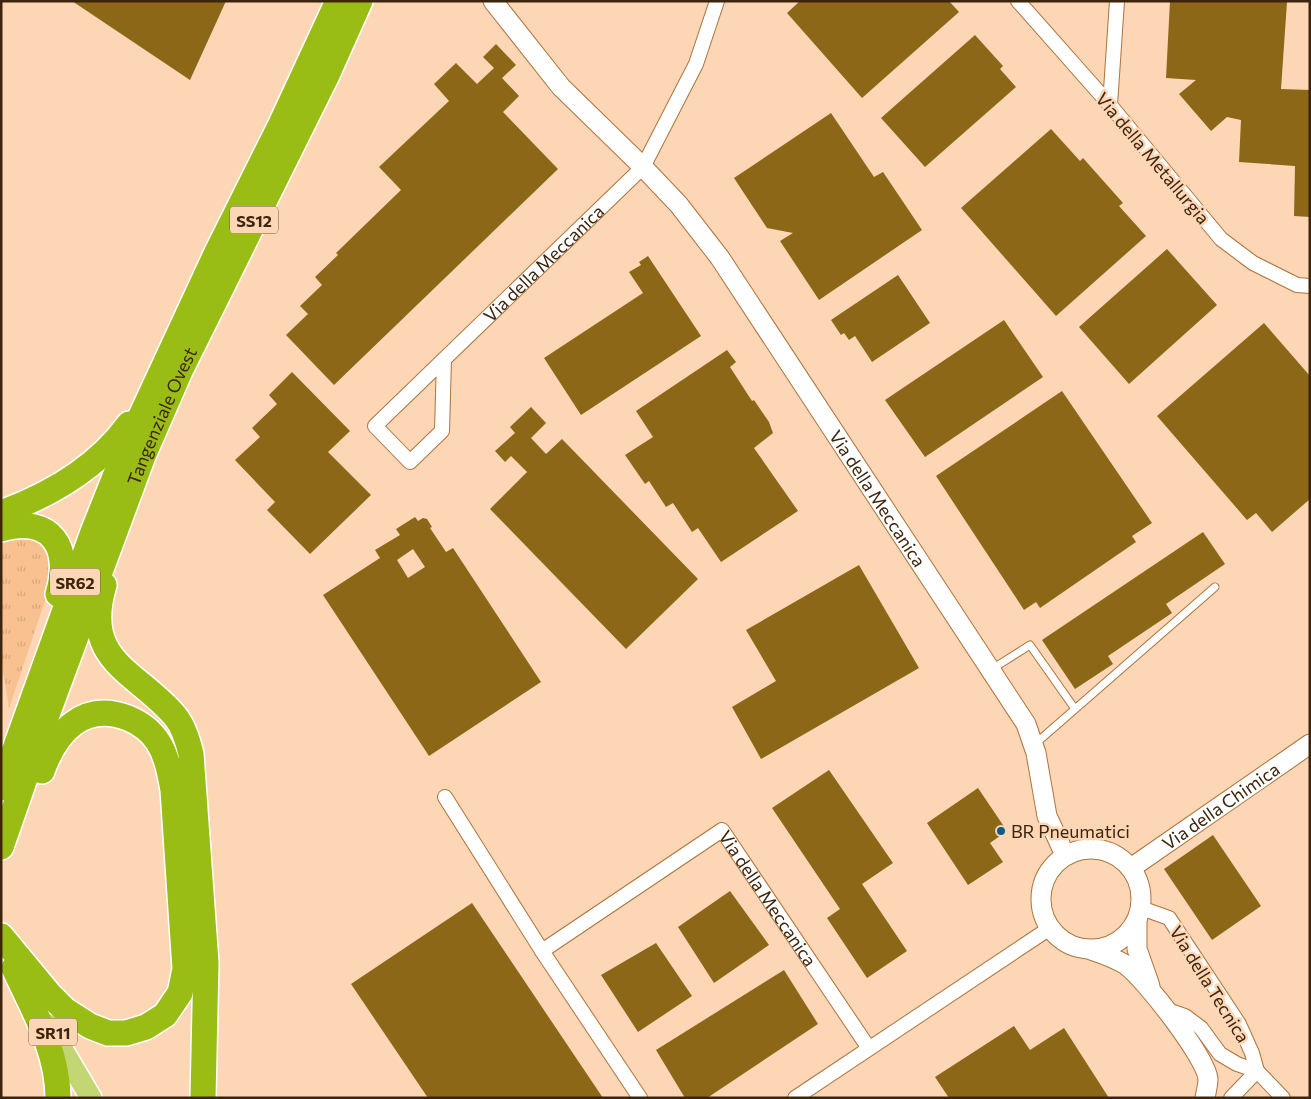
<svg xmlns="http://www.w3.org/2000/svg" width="1311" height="1099" viewBox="0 0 1311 1099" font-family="Commissioner,sans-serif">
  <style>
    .grass { fill: url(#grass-tufts) }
    .building { fill: #8b6717; fill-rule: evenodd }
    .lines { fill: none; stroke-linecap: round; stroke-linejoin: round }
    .lane-casing { stroke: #ad733c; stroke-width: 9 }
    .street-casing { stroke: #ad733c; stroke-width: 16 }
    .secondary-casing { stroke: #ad733c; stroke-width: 21 }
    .primary-casing { stroke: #fff; stroke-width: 24 }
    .highway-casing { stroke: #fff; stroke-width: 28 }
    .lane { stroke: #fff; stroke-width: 7 }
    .street { stroke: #fff; stroke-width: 14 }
    .secondary { stroke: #fff; stroke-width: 19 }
    .primary { stroke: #c2d773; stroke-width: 21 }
    .highway { stroke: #9abd16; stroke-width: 25 }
    .poi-dot { fill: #035d8e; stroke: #fcd6b5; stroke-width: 2 }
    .labels { text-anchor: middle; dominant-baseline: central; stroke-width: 5; stroke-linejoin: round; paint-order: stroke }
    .shield { fill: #fcd6b5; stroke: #765a3f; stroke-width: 1 }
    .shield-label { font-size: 16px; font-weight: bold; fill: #3d250d }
    .street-label { font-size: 18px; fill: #3d250d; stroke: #fcd6b5 }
    .poi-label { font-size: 18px; fill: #3d250d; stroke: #fcd6b5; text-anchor: start }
  </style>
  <defs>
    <pattern id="grass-tufts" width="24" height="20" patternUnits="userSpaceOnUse" patternTransform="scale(1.25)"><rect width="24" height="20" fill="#fac190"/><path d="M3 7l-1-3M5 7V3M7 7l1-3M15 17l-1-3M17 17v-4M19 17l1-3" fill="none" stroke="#d7a67b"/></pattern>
  </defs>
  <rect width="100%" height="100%" fill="#fcd6b5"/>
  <path class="grass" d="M31 534 46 548 56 568 9 708 1 660V535Z"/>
  <path class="building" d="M72 1H226L190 80Z
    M800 1H949L959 12 862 98 787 13Z
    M1170 1 1287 2 1281 89 1310 90V217L1294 216 1295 166 1239 162 1241 120 1227 117 1211 131 1179 94 1196 80 1166 78Z
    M975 35 1003 66 1000 69 1016 87 925 167 881 118Z
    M496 44 516 65 502 78 519 96 503 112 558 169 334 385 286 335 308 314 300 306 322 285 315 277 338 255 336 253 401 190 379 167 449 101 434 84 456 63 477 84 494 68 483 57Z
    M831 113 874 177 883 172 922 230 819 300 780 241 793 233 767 228 734 178Z
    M1051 129 1080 161 1083 158 1123 203 1119 206 1146 236 1056 316 961 208Z
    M1167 249 1217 305 1129 384 1079 327Z
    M648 256 701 336 581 415 544 358 643 293 629 272 641 265 639 262Z
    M898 275 930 323 872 362 855 336 849 340 844 333 841 335 831 320Z
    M1004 320 1043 377 925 457 885 400Z
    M1264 323 1310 376V499L1272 532 1256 513 1247 520 1157 416Z
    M727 350 736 362 730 367 752 401 754 400 769 422 773 433 754 448 798 511 721 562 698 528 692 532 673 503 666 507 649 481 645 484 625 455 653 437 636 411Z
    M292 372 350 431 328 452 371 495 310 554 267 510 275 502 235 460 260 437 252 428 277 404 269 395Z
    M1062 391 1152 523 1132 536 1136 542 1040 608 1036 602 1024 610 936 476Z
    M531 407 546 423 531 438 546 454 562 439 698 579 626 649 490 509 527 472 511 456 505 462 495 451 515 433 510 427Z
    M415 517 418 521 423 518 427 519 432 527 430 528 446 552 453 548 541 682 429 756 323 595 380 558 375 550 400 535 396 529ZM413 549 425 567 408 578 397 560Z
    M1203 532 1225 564 1166 604 1172 613 1108 656 1113 664 1075 689 1042 640Z
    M859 565 919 668 761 759 732 707 776 681 746 630Z
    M829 770 893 863 862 884 907 951 867 978 827 918 840 909 772 808Z
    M978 788 1007 831 990 843 1003 862 968 885 927 823Z
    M1213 835 1261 906 1212 940 1164 869Z
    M730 891 769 945 714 983 678 927Z
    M472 903 603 1098H428L351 984Z
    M656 943 692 996 638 1032 601 975Z
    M784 970 818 1024 707 1098H685L656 1050Z
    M1014 1026 1030 1050 1064 1028 1109 1098H949L935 1077Z"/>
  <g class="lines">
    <g class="lane-casing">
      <path id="lane" d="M992 669 1030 645 1075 709
        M1035 744 1215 587"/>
    </g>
    <g class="street-casing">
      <g id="street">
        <path d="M1018 1 1110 105 1221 239 1253 263 1297 285 1310 286"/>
        <path d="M1110 105 1117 1"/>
        <path id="s1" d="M444 359 442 431 410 462 375 426 643 167 696 64 717 1"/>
        <path d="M445 797 542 951 640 1098"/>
        <path d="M1141 908 1169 918 1239 1024 1252 1053 1257 1071"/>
        <path id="s2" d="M542 951 722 830 868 1047"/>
        <path d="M1165 1009 1185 1016 1201 1028 1220 1054 1237 1064 1257 1071 1283 1098"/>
        <path d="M795 1098 1050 928"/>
        <path d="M1231 1098 1257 1071"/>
      </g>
    </g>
    <g class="secondary-casing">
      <g id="secondary">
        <path id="s3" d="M493 1 561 87 643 167 679 205 720 258 1026 724 1036 753 1047 816 1065 855"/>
        <circle cx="1091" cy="899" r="50"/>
        <path id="s4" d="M1131 868 1310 744"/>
        <path d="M1137 920V949L1150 986"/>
        <path d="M1091 950C1103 954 1115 958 1126 965 1144 978 1206 1057 1208 1079 1208 1085 1206 1092 1205 1098"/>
      </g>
    </g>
    <g class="primary-casing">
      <path id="primary" d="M48 1025 91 1098"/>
    </g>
    <g class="highway-casing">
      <g id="highway">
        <path d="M1 513C50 495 98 467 129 424"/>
        <path d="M1 529C52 515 72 548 58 594"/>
        <path d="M104 585C81 662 137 671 175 716 184 727 188 741 191 754L206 963 203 1098"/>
        <path d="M1 788 93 532 128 444 217 252 281 124 338 1"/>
        <path id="s5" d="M1 847 48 712 143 456 180 371 327 75 360 1"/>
        <path d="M1 936 49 994 65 1010 90 1026 108 1033H126L146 1027 165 1015 180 993 185 969 173 790C170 774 167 756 158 742 151 731 140 723 128 718 83 701 56 732 42 771"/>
        <path d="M14 968C33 1009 58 1051 58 1098"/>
      </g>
    </g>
    <use href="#lane" class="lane"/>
    <use href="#street" class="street"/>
    <use href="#secondary" class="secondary"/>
    <use href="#primary" class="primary"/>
    <use href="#highway" class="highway"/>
  </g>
  <circle class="poi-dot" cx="1001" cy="831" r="5"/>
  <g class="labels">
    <g class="shield">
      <rect x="230" y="206.5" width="48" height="27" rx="4"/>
      <rect x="50" y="568.5" width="50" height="27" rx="4"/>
      <rect x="29" y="1018.5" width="48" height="27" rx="4"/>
    </g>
    <g class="shield-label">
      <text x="254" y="220">SS12</text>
      <text x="75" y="582">SR62</text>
      <text x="53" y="1032">SR11</text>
    </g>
    <g class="street-label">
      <text transform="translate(1153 158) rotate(50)">Via della Metallurgia</text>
      <text stroke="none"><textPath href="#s1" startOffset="401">Via della Meccanica</textPath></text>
      <text stroke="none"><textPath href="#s5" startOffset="460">Tangenziale Ovest</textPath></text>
      <text stroke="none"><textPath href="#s3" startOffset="631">Via della Meccanica</textPath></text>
      <text stroke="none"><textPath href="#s4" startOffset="109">Via della Chimica</textPath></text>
      <text stroke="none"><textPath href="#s2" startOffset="299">Via della Meccanica</textPath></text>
      <text transform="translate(1210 984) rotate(58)">Via della Tecnica</text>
    </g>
    <g class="poi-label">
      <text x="1011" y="831">BR Pneumatici</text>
    </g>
  </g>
  <rect width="1311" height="1099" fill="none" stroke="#3d250d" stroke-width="5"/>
</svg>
